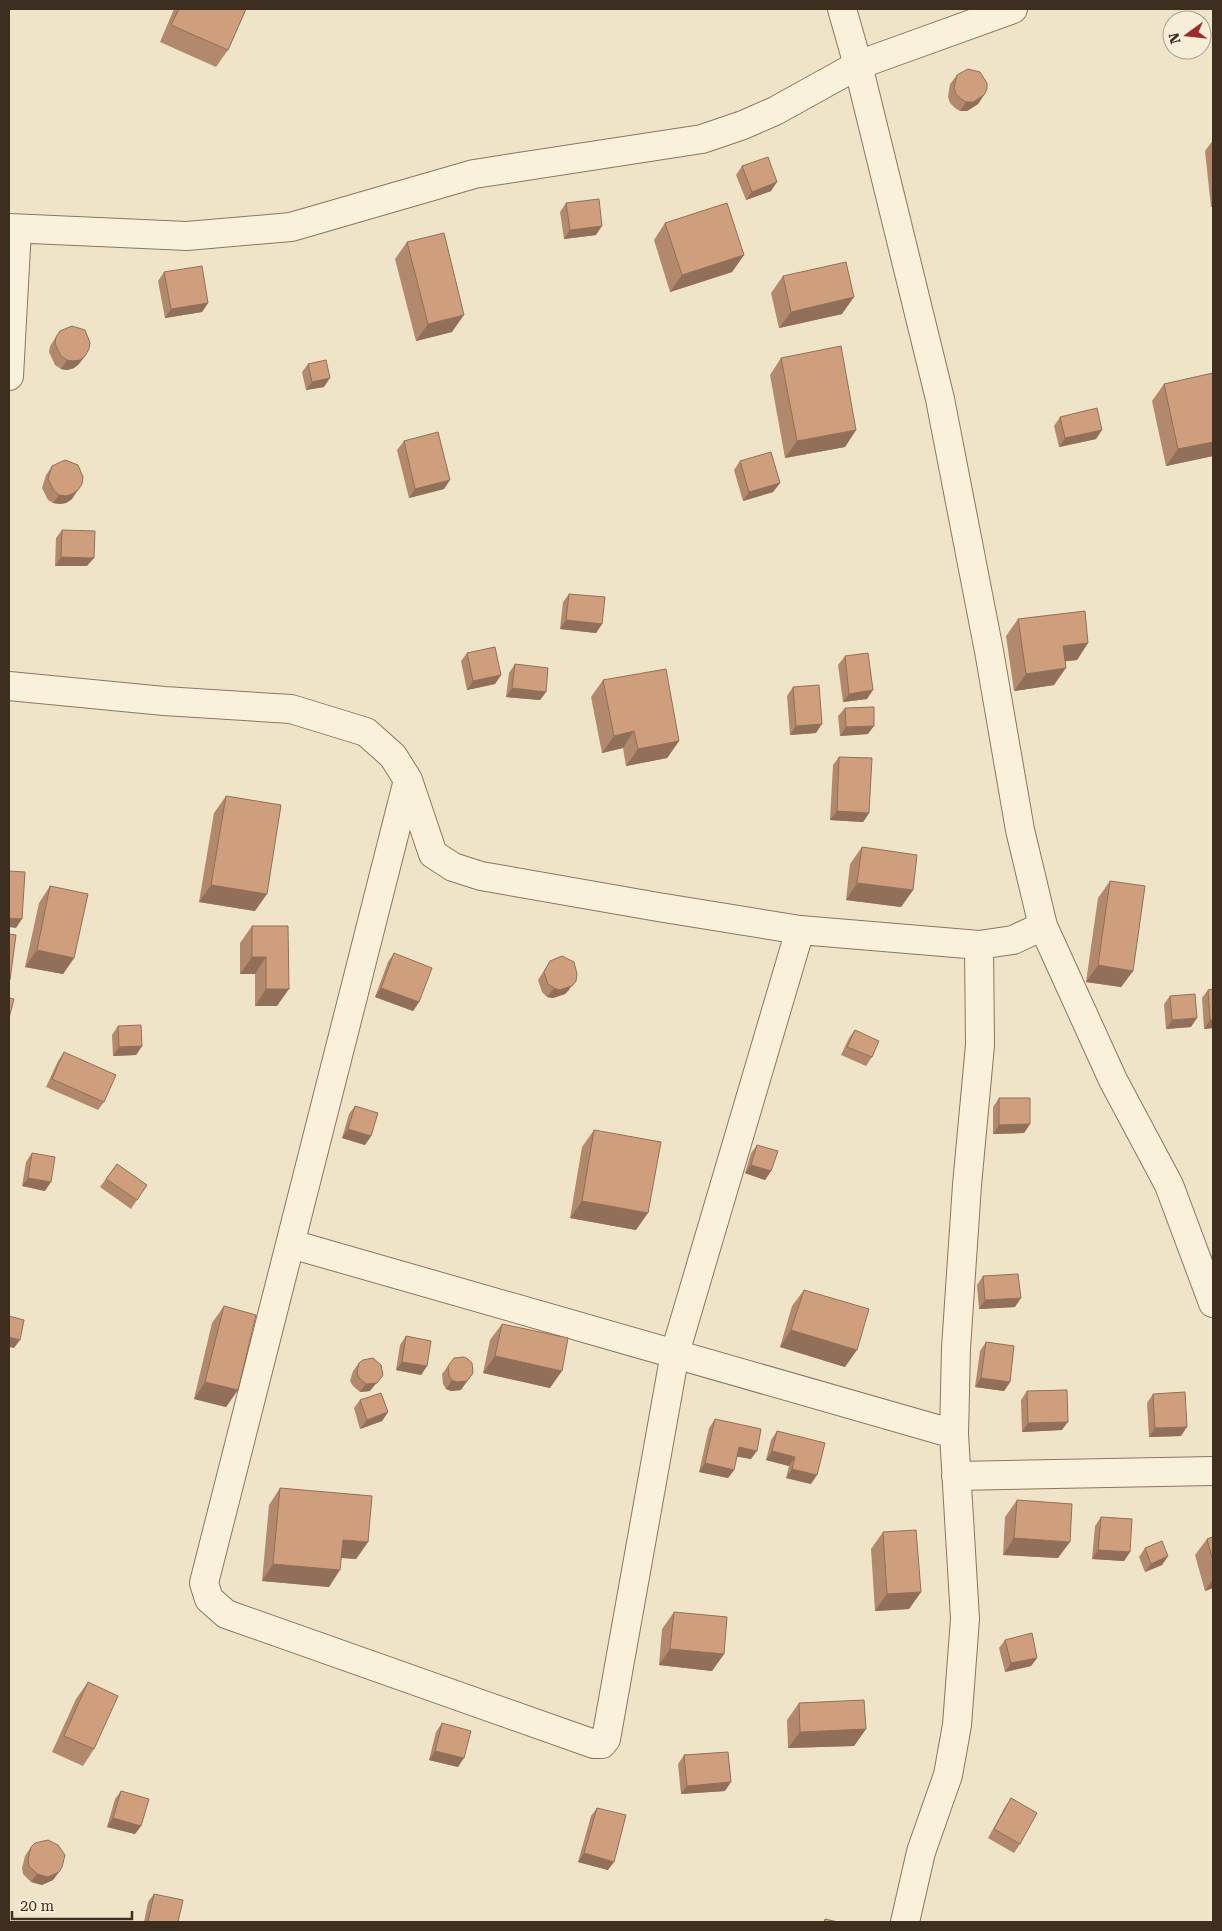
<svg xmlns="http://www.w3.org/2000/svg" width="1222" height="1931" viewBox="0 0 1222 1931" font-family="'Roboto Serif',serif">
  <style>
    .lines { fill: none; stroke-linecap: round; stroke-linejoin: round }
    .minor-casing { stroke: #8d765c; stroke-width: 30 }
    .minor { stroke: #faf1dc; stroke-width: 28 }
    .wall { fill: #b2896c }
    .shaded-wall { fill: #916f58 }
    .building { fill: #cf9f7d; stroke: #916f58 }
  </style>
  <rect width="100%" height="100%" fill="#f0e4c8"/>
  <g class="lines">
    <g class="minor-casing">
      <path id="minor" d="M842 9 858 65 940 399 989 651 1020 830 1043 926 1113 1080 1169 1185 1213 1303
        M9 228 187 236 291 227 474 174 702 139 743 125 775 111 858 65 1013 9
        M9 376 17 229
        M9 686 164 701 291 709 366 732 393 756 408 780 433 854 453 867 481 876 658 907 800 930 979 945 1013 940 1043 926
        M408 780 204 1583 209 1599 226 1614 594 1744H602L606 1739 675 1353 800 930
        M291 1244 954 1434
        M956 1476 1213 1471
        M905 1922 921 1852 948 1775 957 1725 965 1619 954 1434 956 1348 967 1185 980 1045 979 945"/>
    </g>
    <use href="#minor" class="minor"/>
  </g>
  <path class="wall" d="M174 9H246L228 50 216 67 160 42Z
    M957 75 984 95 978 104 967 111H960L955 108 950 103 948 97 950 84Z
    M1213 140V207H1211L1205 151Z
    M742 166 771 191 746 200 736 175Z
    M566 203 596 235 564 239 560 212Z
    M665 223 744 255 732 272 670 292 654 240Z
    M407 242 452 332 416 341 395 259Z
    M164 272 208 303 202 312 165 318 158 281Z
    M783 276 842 314 779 328 771 293Z
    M60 331 79 364 74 368 67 370 61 369 55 365 49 352 50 346Z
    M781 358 856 430 845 447 785 458 770 375Z
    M308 364 324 387 306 390 302 372Z
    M1213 373V456L1166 466 1152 401 1164 384Z
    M1060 417 1096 439 1059 447 1054 426Z
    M404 441 444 489 409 498 397 450Z
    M740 461 780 483 773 492 743 501 734 470Z
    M52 466 72 499 66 503 60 504 53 503 48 500 42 488 46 475Z
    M62 530 87 566H55L56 538Z
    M569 594 602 624 596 633 560 629 563 602Z
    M1018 619 1088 643 1077 660 1065 661 1054 685 1014 691 1006 636Z
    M467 653 501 675 495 684 467 690 461 661Z
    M845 656 867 699 843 702 838 665Z
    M515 664 546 692 540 700 506 697 509 673Z
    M603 680 679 741 667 758 626 766 623 748 602 753 591 697Z
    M793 687 816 733 790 735 787 696Z
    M845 708 868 734 840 736 838 716Z
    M839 757 869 813 863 822 830 820 833 765Z
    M226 796 255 911 199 902 214 813Z
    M862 847 913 890 901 907 846 900 850 864Z
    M1110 881 1133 971 1121 987 1086 982 1098 898Z
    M50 886 74 958 63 974 25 967 39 903Z
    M252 926H288L277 1006H255V974H240V943Z
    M394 953 419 1002 413 1011 375 997 388 962Z
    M550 961 570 989 565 994 553 998 547 997 542 992 538 980Z
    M1213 989V1028L1204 1029 1202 998 1208 990Z
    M1170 996 1191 1027 1166 1029 1164 1004Z
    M118 1026 142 1046 136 1055 113 1056 112 1035Z
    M855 1030 872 1057 866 1066 841 1055 849 1038Z
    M64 1052 104 1102 98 1110 46 1087 58 1061Z
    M999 1098 1030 1124 1024 1133 993 1134V1107Z
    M355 1106 371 1136 365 1145 342 1138 349 1114Z
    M594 1130 636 1230 570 1218 582 1147Z
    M757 1145 771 1171 765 1180 745 1173 751 1153Z
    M32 1153 45 1191 22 1186 26 1162Z
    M117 1164 147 1185 131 1209 100 1187Z
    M983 1276 1015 1307 979 1309 977 1285Z
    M804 1290 845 1367 780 1347 792 1306Z
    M224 1306 238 1390 226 1407 194 1399 212 1323Z
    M502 1324 550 1388 483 1373 490 1340Z
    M406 1336 427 1366 421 1375 396 1370 400 1345Z
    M986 1342 1010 1382 1004 1391 975 1387 980 1351Z
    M359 1363 370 1391 360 1392 353 1386 350 1381 353 1371Z
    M448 1366 461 1390 451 1391 446 1389 443 1384 442 1374Z
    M1027 1391 1062 1430 1022 1432 1021 1400Z
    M1153 1394 1181 1436 1149 1437 1147 1403Z
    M360 1400 388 1412 382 1421 360 1429 354 1408Z
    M715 1419 751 1459 737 1456 734 1470 728 1478 699 1472 709 1428Z
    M777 1431 811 1484 786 1478 789 1466 766 1460 771 1440Z
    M280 1488 368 1542 356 1559 342 1558 329 1587 262 1581 269 1505Z
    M1017 1500 1058 1558 1003 1555 1005 1517Z
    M1101 1517 1130 1552 1124 1561 1092 1559 1095 1526Z
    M883 1532 921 1592 909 1609 875 1611 871 1549Z
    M1213 1537V1588L1205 1591 1195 1555 1207 1539Z
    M1145 1548 1168 1556 1162 1565 1145 1572 1139 1557Z
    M674 1612 724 1654 712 1671 659 1665 662 1629Z
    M1005 1640 1037 1658 1031 1666 1005 1672 999 1648Z
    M88 1682 94 1749 83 1766 52 1752 76 1699Z
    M799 1703 866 1729 854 1746 788 1748 787 1720Z
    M442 1723 458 1767 429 1760 436 1732Z
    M684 1755 725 1791 681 1794 678 1764Z
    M121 1791 141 1826 135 1834 107 1827 115 1799Z
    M1011 1798 1020 1844 1014 1853 988 1838 1005 1807Z
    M597 1808 608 1870 578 1862 591 1816Z
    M31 1847 62 1867 53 1880 42 1885 31 1882 23 1874 22 1868 25 1856Z
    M154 1894 178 1922H144L148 1902Z"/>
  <path class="shaded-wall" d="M984 95 978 104 967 111H960L966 102Z
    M777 182 771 191 746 200 752 192Z
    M602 226 596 235 564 239 570 230Z
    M744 255 732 272 670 292 682 275Z
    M854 297 842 314 779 328 791 312Z
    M208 303 202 312 165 318 171 309Z
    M464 315 452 332 416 341 428 324Z
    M85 356 79 364 74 368 67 370 61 369 67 360Z
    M330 378 324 387 306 390 312 382Z
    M856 430 845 447 785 458 797 441Z
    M1102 430 1096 439 1059 447 1065 438Z
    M1213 442V456L1166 466 1178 449Z
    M450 480 444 489 409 498 415 489Z
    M780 483 773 492 743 501 749 492Z
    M78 490 72 499 66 503 60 504 53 503 59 495Z
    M61 557 94 558 87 566H55Z
    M566 620 602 624 596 633 560 629Z
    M1088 643 1077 660 1051 663 1063 646Z
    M1066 668 1054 685 1014 691 1026 674Z
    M501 675 495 684 467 690 473 681Z
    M512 688 546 692 540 700 506 697Z
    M873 690 867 699 843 702 849 694Z
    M822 724 816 733 790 735 796 726Z
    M874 726 868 734 840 736 846 727Z
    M634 731 623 748 602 753 614 736Z
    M679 741 667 758 626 766 638 749Z
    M837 811 869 813 863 822 830 820Z
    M857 883 913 890 901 907 846 900Z
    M211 885 267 894 255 911 199 902Z
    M9 918 22 919 16 928 9 927Z
    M37 950 74 958 63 974 25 967Z
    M252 957H266L255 974H240Z
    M1098 965 1133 971 1121 987 1086 982Z
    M576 981 565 994 553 998 547 997 554 988Z
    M381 988 419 1002 413 1011 375 997Z
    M266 989H289L277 1006H255Z
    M1197 1018 1191 1027 1166 1029 1172 1020Z
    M1210 1020H1213V1028L1204 1029Z
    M142 1046 136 1055 113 1056 119 1047Z
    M1030 1124 1024 1133 993 1134 999 1125Z
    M348 1129 371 1136 365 1145 342 1138Z
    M751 1165 771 1171 765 1180 745 1173Z
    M28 1178 51 1182 45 1191 22 1186Z
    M582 1201 648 1213 636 1230 570 1218Z
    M1021 1298 1015 1307 979 1309 985 1300Z
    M791 1330 857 1350 845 1367 780 1347Z
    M9 1337 20 1340 14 1348 9 1347Z
    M495 1356 562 1371 550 1388 483 1373Z
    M402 1362 427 1366 421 1375 396 1370Z
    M473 1373 461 1390 451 1391 446 1389 452 1380Z
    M383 1375 370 1391 360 1392 366 1384Z
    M981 1378 1010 1382 1004 1391 975 1387Z
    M205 1382 238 1390 226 1407 194 1399Z
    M388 1412 382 1421 360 1429 367 1420Z
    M1068 1422 1062 1430 1022 1432 1028 1423Z
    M1187 1427 1181 1436 1149 1437 1155 1428Z
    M739 1447 757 1451 751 1459 733 1456Z
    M772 1451 795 1457 789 1466 766 1460Z
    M705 1463 734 1470 728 1478 699 1472Z
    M792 1469 817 1475 811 1484 786 1478Z
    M1014 1538 1070 1542 1058 1558 1003 1555Z
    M343 1540 368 1542 356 1559 331 1557Z
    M1098 1550 1130 1552 1124 1561 1092 1559Z
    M1168 1556 1162 1565 1145 1572 1151 1564Z
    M273 1564 340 1570 329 1587 262 1581Z
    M1213 1579V1588L1205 1591Z
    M921 1592 909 1609 875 1611 887 1594Z
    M670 1649 724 1654 712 1671 659 1665Z
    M1037 1658 1031 1666 1005 1672 1011 1663Z
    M866 1729 854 1746 788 1748 800 1732Z
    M435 1751 464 1758 458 1767 429 1760Z
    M731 1782 725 1791 681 1794 687 1786Z
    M113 1818 141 1826 135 1834 107 1827Z
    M584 1853 614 1862 608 1870 578 1862Z
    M59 1872 53 1880 42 1885 31 1882 37 1874Z"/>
  <path class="building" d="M179 9H246L228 50 171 25Z
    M968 69 980 72 987 83V89L984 95 973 102H966L961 99 956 94 954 88 957 75Z
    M768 157 777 182 752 192 742 166Z
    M599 199 602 226 570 230 566 203Z
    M727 203 744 255 682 275 665 223Z
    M444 233 464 315 428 324 407 242Z
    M846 262 854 297 791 312 783 276Z
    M202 266 208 303 171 309 164 272Z
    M72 326 85 330 90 343 89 349 85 356 80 360 73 361 67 360 61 356 55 344 56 337 60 331Z
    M841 346 856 430 797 441 781 358Z
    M326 360 330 378 312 382 308 364Z
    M1213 373V442L1178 449 1164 384Z
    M1097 408 1102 430 1065 438 1060 417Z
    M438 432 450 480 415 489 404 441Z
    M771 452 780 483 749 492 740 461Z
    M65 460 78 465 83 477 82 484 78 490 72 494 66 496 59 495 54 491 48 479 52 466Z
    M62 530 95 531 94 558 61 557Z
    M569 594 605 597 602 624 566 620Z
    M1085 611 1088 643 1063 646 1066 668 1026 674 1018 619Z
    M495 647 501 675 473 681 467 653Z
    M868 653 873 690 849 694 845 656Z
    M515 664 548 668 546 692 512 688Z
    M666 669 679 741 638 749 634 731 614 736 603 680Z
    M819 685 822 724 796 726 793 687Z
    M874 707V726L846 727 845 708Z
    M839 757 872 758 869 813 837 811Z
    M226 796 281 805 267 894 211 885Z
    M862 847 917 855 913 890 857 883Z
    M9 871 25 872 22 919 9 918Z
    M1110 881 1145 886 1133 971 1098 965Z
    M50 886 88 894 74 958 37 950Z
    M252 926H288L289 989H266V957H252Z
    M9 934 16 935 10 980H9Z
    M394 953 432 968 419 1002 381 988Z
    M562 956 574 962 577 974 576 981 572 986 559 990 554 988 548 984 544 972 550 961Z
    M1213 989V1020H1210L1208 990Z
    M1195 994 1197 1018 1172 1020 1170 996Z
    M9 998 14 999 9 1018Z
    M141 1025 142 1046 119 1047 118 1026Z
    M855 1030 879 1041 872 1057 847 1047Z
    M64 1052 116 1075 104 1102 52 1079Z
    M999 1098H1030V1124L999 1125Z
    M355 1106 378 1113 371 1136 348 1129Z
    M594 1130 661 1142 648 1213 582 1201Z
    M757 1145 778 1151 771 1171 751 1165Z
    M32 1153 55 1157 51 1182 28 1178Z
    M117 1164 147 1185 137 1200 106 1179Z
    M1018 1274 1021 1298 985 1300 983 1276Z
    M804 1290 869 1309 857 1350 791 1330Z
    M224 1306 256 1315 238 1390 205 1382Z
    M9 1316 24 1320 20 1340 9 1337Z
    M502 1324 568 1338 562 1371 495 1356Z
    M406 1336 431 1341 427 1366 402 1362Z
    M986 1342 1014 1346 1010 1382 981 1378Z
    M464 1357 468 1359 472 1363 473 1373 467 1381 457 1382 452 1380 449 1376 448 1366 454 1358Z
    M373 1358 381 1365 383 1375 377 1383 366 1384 359 1378 357 1373 359 1363 363 1360Z
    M1067 1390 1068 1422 1028 1423 1027 1391Z
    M1185 1392 1187 1427 1155 1428 1153 1394Z
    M381 1393 388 1412 367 1420 360 1400Z
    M715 1419 761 1429 757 1451 739 1447 734 1470 705 1463Z
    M777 1431 825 1443 817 1475 792 1469 795 1457 772 1451Z
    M280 1488 372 1496 368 1542 343 1540 340 1570 273 1564Z
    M1017 1500 1072 1504 1070 1542 1014 1538Z
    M1101 1517 1132 1519 1130 1552 1098 1550Z
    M916 1530 921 1592 887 1594 883 1532Z
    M1213 1537V1561L1207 1539Z
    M1162 1541 1168 1556 1151 1564 1145 1548Z
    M674 1612 727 1617 724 1654 670 1649Z
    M1032 1633 1037 1658 1011 1663 1005 1640Z
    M88 1682 118 1696 94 1749 64 1736Z
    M864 1700 866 1729 800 1732 799 1703Z
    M442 1723 471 1731 464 1758 435 1751Z
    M728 1752 731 1782 687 1786 684 1755Z
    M121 1791 149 1799 141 1826 113 1818Z
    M1011 1798 1037 1813 1020 1844 994 1829Z
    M597 1808 626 1815 614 1862 584 1853Z
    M48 1840 58 1845 65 1855 62 1867 59 1872 48 1877 37 1874 29 1866 28 1859 31 1847 35 1843Z
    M154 1894 183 1900 178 1922H148Z
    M825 1919 838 1922H824Z"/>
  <rect width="1222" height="1931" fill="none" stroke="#3d2e20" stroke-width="20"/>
  <g transform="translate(1187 35) rotate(255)"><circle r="24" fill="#f7eed8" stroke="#ada18e"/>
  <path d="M0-4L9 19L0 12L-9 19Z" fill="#9e2a2b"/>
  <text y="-8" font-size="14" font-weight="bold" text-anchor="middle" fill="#3d2e20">N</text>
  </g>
  <path d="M12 1911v8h120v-8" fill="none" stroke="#3d2e20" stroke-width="2.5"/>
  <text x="20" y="1911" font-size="15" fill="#3d2e20" stroke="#f7eed8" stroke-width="4" paint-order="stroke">20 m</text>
</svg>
